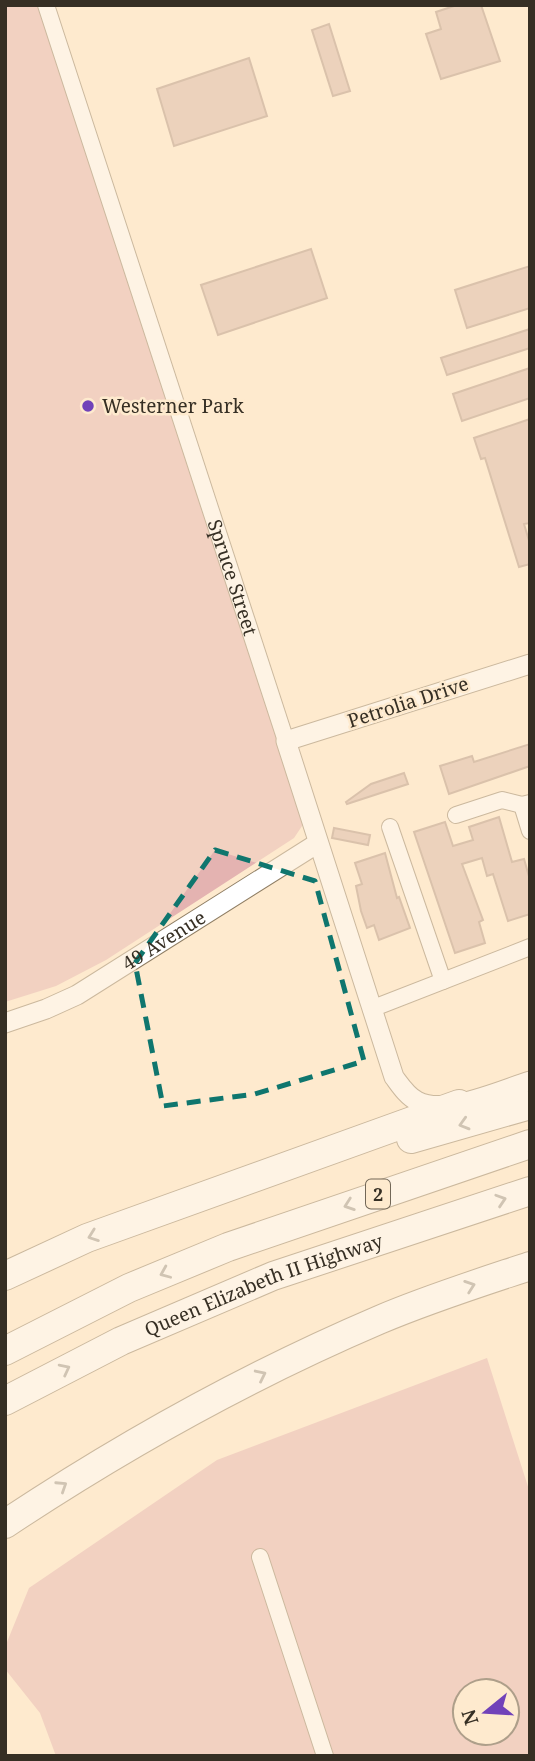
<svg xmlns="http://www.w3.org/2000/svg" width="535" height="1761" viewBox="0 0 535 1761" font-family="'Noto Serif',serif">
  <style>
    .green { fill: #e4b3b1; fill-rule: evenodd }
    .building { fill: #d7b7a7; stroke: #b09282; stroke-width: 2 }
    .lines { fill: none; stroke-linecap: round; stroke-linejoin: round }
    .minor-casing { stroke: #8f7e64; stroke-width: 18 }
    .tertiary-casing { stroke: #8f7e64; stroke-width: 21 }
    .motorway-casing { stroke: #8f7e64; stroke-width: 30 }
    .minor { stroke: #fff; stroke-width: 16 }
    .tertiary { stroke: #fff; stroke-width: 19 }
    .motorway { stroke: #fff; stroke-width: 28 }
    .oneway { stroke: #9a9792 }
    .marked { fill: none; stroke: #0f766e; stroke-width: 5; stroke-dasharray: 14 9; stroke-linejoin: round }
    .poi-dot { fill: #7142b9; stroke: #feeace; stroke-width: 2.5 }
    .labels { text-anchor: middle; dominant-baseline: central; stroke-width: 5; stroke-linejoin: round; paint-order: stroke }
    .shield { fill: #feeace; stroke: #726757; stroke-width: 2 }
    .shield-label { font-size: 18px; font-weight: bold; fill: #362f24 }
    .poi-label { font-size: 19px; fill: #362f24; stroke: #feeace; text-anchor: start }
    .street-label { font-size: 19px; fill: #362f24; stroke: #feeace }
  </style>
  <rect width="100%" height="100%" fill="#feeace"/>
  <path class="green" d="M5 5H38L306 820 294 838 106 960 56 986 5 1002Z
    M487 1358 530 1493V1756H56L40 1713 5 1669V1647L29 1588 217 1460ZM465 1691H507V1733H465Z"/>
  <path class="building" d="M457 5H481L500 61 441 79 426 34 441 29 436 12Z
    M329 24 350 91 333 96 312 30Z
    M249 58 267 116 174 146 157 89Z
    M311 249 327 298 218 335 201 285Z
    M530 266V308L467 328 455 290Z
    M530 329V348L447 375 441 358Z
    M530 368V398L462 421 453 394Z
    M530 419V523L524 524 530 544V564L519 567 485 458 481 459 474 438Z
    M530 744V766L449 794 440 766 472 756 474 762Z
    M404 773 408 784 347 804 346 802 371 784Z
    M499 817 512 862 524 859 530 880V914L508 921 493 874 487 876 482 858 462 864 483 920 479 922 485 943 455 953 414 832 445 822 453 846 473 840 469 827Z
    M334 828 370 835 368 845 332 838Z
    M385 853 397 898 399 897 410 928 379 940 374 925 367 928 361 911 356 886 362 884 355 863Z"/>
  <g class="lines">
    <g class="minor-casing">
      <g id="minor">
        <path id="s1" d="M46 5 286 741"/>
        <path d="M522 805 530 831"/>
        <path d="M456 815 502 800 522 805 530 803"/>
        <path d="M390 827 443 981"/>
        <path d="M371 1009 530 947"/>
        <path d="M260 1557 325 1756"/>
      </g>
    </g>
    <g class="tertiary-casing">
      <g id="tertiary">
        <path d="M530 664 286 741 394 1077C400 1085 407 1096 417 1101 445 1116 501 1090 530 1081"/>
        <path id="s2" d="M5 1023 46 1009 77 995 318 843"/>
      </g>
    </g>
    <g class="motorway-casing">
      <g id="motorway">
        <path d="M411 1139 530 1105"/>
        <path d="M5 1276 87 1238 459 1104"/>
        <path d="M5 1351 129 1288 228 1247 530 1144"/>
        <path id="s3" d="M5 1401 121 1341 273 1276 530 1191"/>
        <path d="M5 1524C124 1445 248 1376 379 1320 428 1299 479 1283 530 1266"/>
      </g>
    </g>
    <use href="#minor" class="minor"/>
    <use href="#tertiary" class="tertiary"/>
    <use href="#motorway" class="motorway"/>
  </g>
  <defs><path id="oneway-chevron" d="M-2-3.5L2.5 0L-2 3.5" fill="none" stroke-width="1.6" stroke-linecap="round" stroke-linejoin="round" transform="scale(1.75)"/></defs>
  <g class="oneway">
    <use href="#oneway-chevron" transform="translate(464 1124) rotate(164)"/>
    <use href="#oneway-chevron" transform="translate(501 1200) rotate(-18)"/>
    <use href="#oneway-chevron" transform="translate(349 1205) rotate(161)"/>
    <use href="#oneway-chevron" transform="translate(93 1236) rotate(160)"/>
    <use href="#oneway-chevron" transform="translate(165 1273) rotate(157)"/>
    <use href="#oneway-chevron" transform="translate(470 1286) rotate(-19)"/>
    <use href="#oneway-chevron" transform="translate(65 1369) rotate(-27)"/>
    <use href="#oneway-chevron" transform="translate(261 1375) rotate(-26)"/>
    <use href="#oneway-chevron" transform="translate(62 1486) rotate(-33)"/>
  </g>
  <path d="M0 0H535V1761H0ZM215 850 315 881 364 1061 255 1094 163 1106 135 963Z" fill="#feeace" fill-opacity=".55" fill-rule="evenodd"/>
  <path class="marked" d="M215 850 315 881 364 1061 255 1094 163 1106 135 963Z"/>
  <circle class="poi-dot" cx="88" cy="406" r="7"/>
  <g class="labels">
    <rect class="shield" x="366" y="1179.5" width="24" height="29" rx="5"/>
    <g class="shield-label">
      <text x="378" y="1194">2</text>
    </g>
    <g class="poi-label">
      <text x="102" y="406">Westerner Park</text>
    </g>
    <g class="street-label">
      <text stroke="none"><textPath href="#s1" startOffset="602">Spruce Street</textPath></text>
      <text transform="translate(408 702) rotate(-18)">Petrolia Drive</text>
      <text stroke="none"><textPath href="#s2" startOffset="180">49 Avenue</textPath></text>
      <text stroke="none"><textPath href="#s3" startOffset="284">Queen Elizabeth II Highway</textPath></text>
    </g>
  </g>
  <rect width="535" height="1761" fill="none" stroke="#362f24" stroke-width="14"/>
  <g transform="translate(486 1712) rotate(252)"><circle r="33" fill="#feeace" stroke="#ae9f8a" stroke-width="2"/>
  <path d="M0-5L12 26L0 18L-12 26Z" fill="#7142b9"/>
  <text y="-10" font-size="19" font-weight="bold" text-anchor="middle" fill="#362f24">N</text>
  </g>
</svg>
